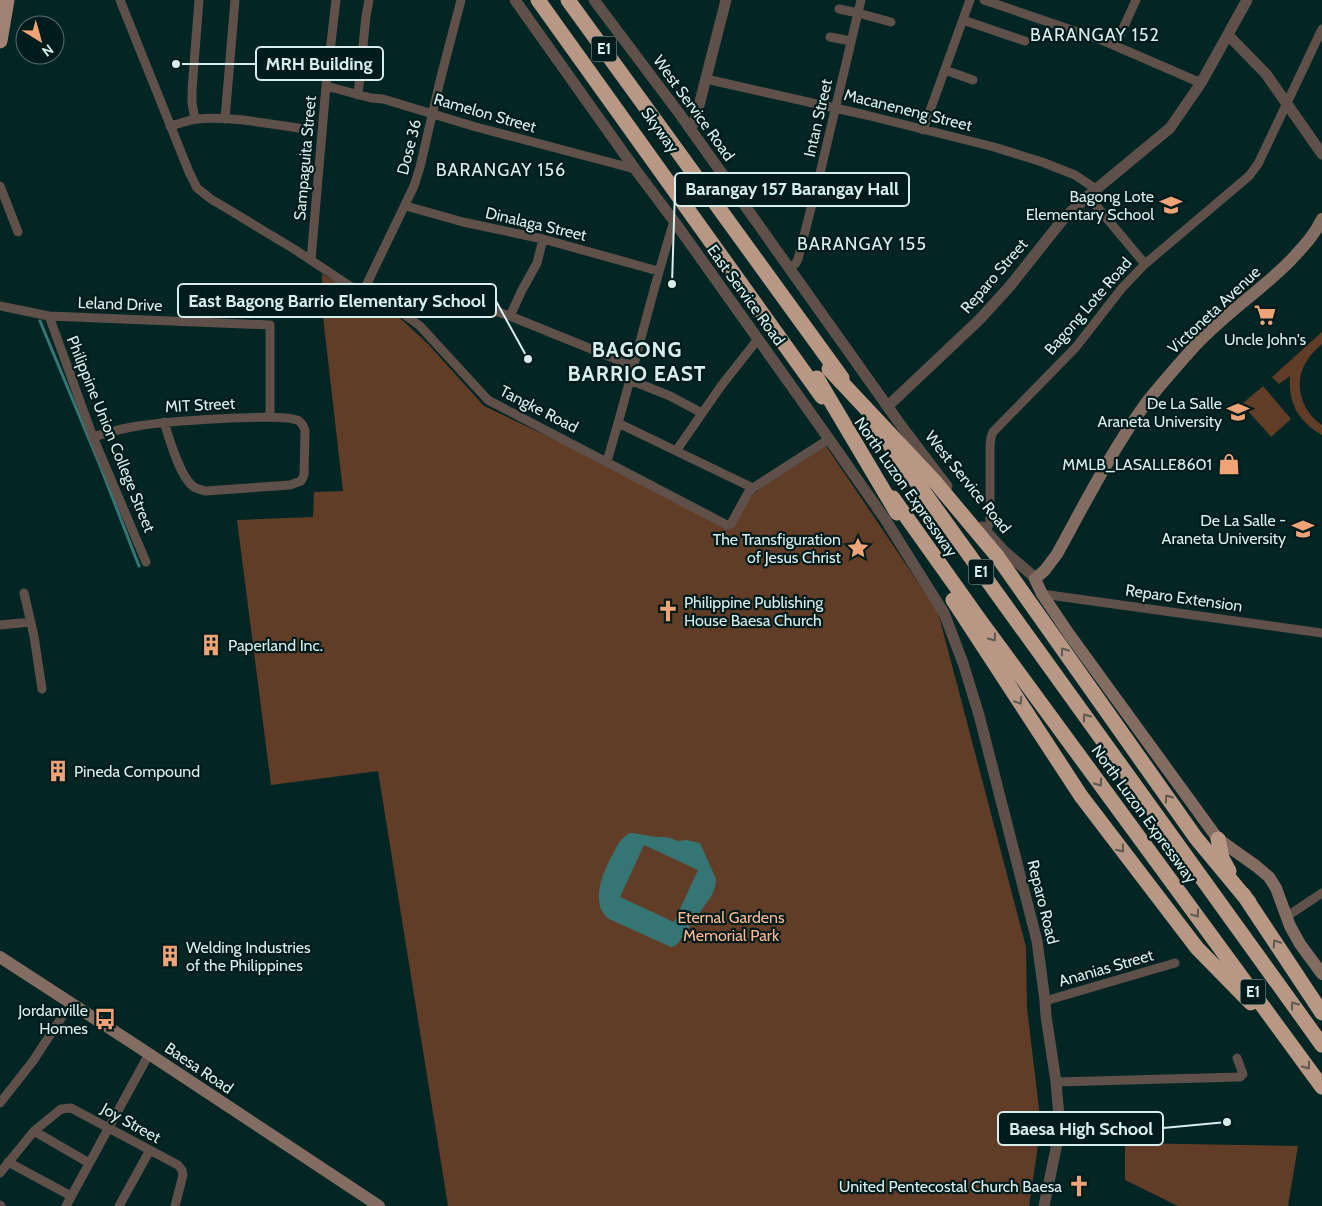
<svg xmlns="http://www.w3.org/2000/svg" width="1322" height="1206" viewBox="0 0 1322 1206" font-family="Cabin,sans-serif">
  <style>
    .green { fill: #613d28 }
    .water { fill: #357674; fill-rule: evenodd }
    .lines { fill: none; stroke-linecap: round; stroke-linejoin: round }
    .stream { stroke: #357674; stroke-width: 3 }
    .minor { stroke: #5f514a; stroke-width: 9 }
    .tertiary { stroke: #5f514a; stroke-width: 11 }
    .secondary { stroke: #836d62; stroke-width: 12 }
    .primary { stroke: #9e8374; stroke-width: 15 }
    .motorway { stroke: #b89785; stroke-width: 15 }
    .motorway-bridge { stroke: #b89785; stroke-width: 15 }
    .oneway { stroke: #5c5950 }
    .labels { text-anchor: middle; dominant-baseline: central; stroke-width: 4.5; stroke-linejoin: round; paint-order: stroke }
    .shield { fill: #001b1b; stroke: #96afad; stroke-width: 1 }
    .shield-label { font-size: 15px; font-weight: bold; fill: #d7eeec }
    .street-label { font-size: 16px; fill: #d7eeec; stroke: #001b1b }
    .poi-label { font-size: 16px; fill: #d7eeec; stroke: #001b1b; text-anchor: end }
    .park-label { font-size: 16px; fill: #fdb791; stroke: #001b1b }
    .neighbourhood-label { font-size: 18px; letter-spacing: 1px; fill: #d7eeec; stroke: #001b1b }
    .district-label { font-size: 21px; font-weight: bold; letter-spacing: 1px; fill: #d7eeec; stroke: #001b1b }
    .leader { fill: none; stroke: #d7eeec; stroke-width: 2 }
    .callout-dot { fill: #d7eeec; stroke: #001b1b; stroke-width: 2 }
    .callout { fill: #001b1b; stroke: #d7eeec; stroke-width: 2 }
    .callout-label { font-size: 18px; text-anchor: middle; font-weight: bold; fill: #d7eeec }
  </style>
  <rect width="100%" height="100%" fill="#032524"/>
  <path class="green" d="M322 274 400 318 428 344 484 406 606 464 729 529 741 508 750 497 761 488 826 446 870 511 938 612 1026 947 1027 1008 1041 1125 1029 1206H448L378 771 271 785 237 520 313 517 314 492 343 491 323 317Z
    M1322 332V344C1316 349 1310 355 1306 362 1293 384 1301 411 1322 425V435C1298 421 1288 403 1290 376L1279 384 1272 377Z
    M1263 386 1291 419 1271 437 1242 404Z
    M1125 1143 1298 1146 1288 1206H1178L1125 1180Z"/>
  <path class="water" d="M630 833H634L655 837H663L670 838 678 841 686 840 700 843 716 879 715 887 712 895 679 942 675 946 671 947 609 919C589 904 603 871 613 854 617 845 621 838 630 833ZM644 845 698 870 674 922 620 897Z"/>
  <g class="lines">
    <path class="stream" d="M40 321 101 468 139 566"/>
    <path class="minor" d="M120 0 189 172 197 188 211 199 294 249 362 294 401 312 420 326 488 400 727 525 731 524 748 493 753 488 829 439
      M984 0 1104 41 1201 83
      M839 9 858 13
      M858 13 891 22
      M963 20 1025 41
      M830 37 851 41
      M1115 46 1136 0
      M945 70 973 80
      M706 79 866 115 994 147 1042 162 1075 175 1096 189
      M326 86 371 98 383 99 476 127 635 169
      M358 95 366 16 369 0
      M195 119 192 103V90L199 0
      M225 119 235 0
      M170 126C179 124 188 120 197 119 232 116 270 124 305 129
      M923 130 970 0
      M0 186 18 232
      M1088 196 1145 264
      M406 206 463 222 543 239 658 271
      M311 260 326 86 336 0
      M790 268 796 263 798 259 821 169 861 0
      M362 294 414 186 420 167 440 81 461 0
      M447 295 510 316 633 366
      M0 306 49 316 270 325V417
      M49 316 93 437 146 562
      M510 316 522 290 537 263 543 239
      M630 380 670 396 702 413
      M618 423 753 488
      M93 437C107 433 122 428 138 426 160 422 285 412 299 421 303 424 304 427 305 431L304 475 301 481 290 485 205 491C202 490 197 489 194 487 180 478 169 438 164 422
      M676 451 721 386 758 339
      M607 461C631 382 649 301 674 221
      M985 531 990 523V446L991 437 993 432 1076 347 1122 288 1145 264 1249 176 1258 164 1322 29
      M24 593 34 636 42 689
      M1042 594 1322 633
      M0 625 31 622
      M1286 917 1322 893
      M1045 1001 1175 963
      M1056 1082 1240 1077 1243 1074 1237 1058
      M0 1103 33 1061 71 1003
      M34 1131 89 1163
      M8 1162 71 1196
      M0 1173 34 1131 61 1109 71 1108 178 1165 182 1170 183 1175 175 1206
      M0 1205 1 1206
      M66 1206 149 1054
      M119 1206 150 1150"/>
    <path class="tertiary" d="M515 0 635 169 674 221 758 339 829 439 885 519 944 613 963 663 979 715 1037 941 1045 1001 1046 1016 1056 1082 1060 1129 1044 1206
      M594 0 679 113 900 424 947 486
      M1228 35 1266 74 1322 154
      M690 129 695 121 726 0
      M888 406 979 320 1010 286 1064 218 1088 196 1170 128 1201 83 1247 0
      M982 527 1004 551 1032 575 1035 579"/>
    <path class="secondary" d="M1322 219C1314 236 1302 248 1290 261 1259 292 1222 316 1193 348 1177 366 1161 384 1146 403 1112 450 1085 503 1057 554L1045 570 1035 579 1042 594 1069 634 1218 839 1256 866 1269 877 1276 888 1290 926 1300 944 1322 974
      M0 957 137 1046 379 1206"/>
    <path class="primary" d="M0 41 7 0"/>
    <path class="motorway" d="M538 0 822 397
      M568 0 842 378
      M877 427 1322 1045
      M893 498 979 619 1322 1087
      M997 556 1196 838 1249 902
      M953 600 1081 796 1197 948 1251 1003
      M1218 839 1222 858 1229 871
      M1243 894 1322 1013"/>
    <path class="motorway-bridge" d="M829 369 936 483 997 556
      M817 378 897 513"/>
  </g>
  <defs><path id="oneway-chevron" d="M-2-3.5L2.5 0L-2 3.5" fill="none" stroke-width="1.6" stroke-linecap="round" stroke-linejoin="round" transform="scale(1.25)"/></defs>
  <g class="oneway">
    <use href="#oneway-chevron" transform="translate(993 638) rotate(54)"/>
    <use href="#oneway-chevron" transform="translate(1064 651) rotate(-125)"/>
    <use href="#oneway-chevron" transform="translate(1019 701) rotate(57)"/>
    <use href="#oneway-chevron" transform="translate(1086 717) rotate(-126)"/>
    <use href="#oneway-chevron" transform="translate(1099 783) rotate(54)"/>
    <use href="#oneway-chevron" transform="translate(1168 798) rotate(-125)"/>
    <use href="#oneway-chevron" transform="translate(1121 849) rotate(52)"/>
    <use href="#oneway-chevron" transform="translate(1196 914) rotate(54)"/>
    <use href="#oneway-chevron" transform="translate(1276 943) rotate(-123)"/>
    <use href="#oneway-chevron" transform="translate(1294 1005) rotate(-126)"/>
    <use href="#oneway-chevron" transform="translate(1307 1066) rotate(54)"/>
  </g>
  <defs>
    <g id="school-bare" transform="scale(1.725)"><path d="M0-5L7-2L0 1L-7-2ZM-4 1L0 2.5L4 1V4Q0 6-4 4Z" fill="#efa377" stroke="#001b1b" stroke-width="2.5" paint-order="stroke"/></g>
    <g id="supermarket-bare" transform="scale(1.725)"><path d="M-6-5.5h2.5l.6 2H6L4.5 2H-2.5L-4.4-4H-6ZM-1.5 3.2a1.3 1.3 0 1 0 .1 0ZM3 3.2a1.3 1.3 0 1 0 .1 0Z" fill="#efa377" stroke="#001b1b" stroke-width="2.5" paint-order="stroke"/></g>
    <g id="university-bare" transform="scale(1.725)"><path d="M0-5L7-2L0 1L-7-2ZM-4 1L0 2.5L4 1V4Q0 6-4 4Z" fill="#efa377" stroke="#001b1b" stroke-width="2.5" paint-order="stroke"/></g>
    <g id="shop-bare" transform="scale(1.725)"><path d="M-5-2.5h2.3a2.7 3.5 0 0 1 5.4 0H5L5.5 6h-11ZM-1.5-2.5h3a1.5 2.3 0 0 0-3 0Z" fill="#efa377" stroke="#001b1b" stroke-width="2.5" paint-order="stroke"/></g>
    <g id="sight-bare" transform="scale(1.725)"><path d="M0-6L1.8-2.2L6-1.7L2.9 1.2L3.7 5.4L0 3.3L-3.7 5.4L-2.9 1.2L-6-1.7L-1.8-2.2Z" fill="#efa377" stroke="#001b1b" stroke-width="2.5" paint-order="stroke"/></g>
    <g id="church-bare" transform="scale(1.725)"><path d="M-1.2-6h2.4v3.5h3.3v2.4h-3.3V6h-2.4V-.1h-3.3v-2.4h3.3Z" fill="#efa377" stroke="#001b1b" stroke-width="2.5" paint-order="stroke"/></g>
    <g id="building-bare" transform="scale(1.725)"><path d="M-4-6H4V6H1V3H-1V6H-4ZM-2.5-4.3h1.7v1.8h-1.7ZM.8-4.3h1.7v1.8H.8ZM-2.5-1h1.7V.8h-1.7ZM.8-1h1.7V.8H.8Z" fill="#efa377" stroke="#001b1b" stroke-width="2.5" paint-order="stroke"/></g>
    <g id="bus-bare" transform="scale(1.725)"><path d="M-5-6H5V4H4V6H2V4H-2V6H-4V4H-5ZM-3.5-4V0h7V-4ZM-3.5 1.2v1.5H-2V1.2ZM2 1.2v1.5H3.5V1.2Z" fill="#efa377" stroke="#001b1b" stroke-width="2.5" paint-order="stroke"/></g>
  </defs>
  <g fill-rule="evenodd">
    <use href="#school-bare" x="1171" y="205"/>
    <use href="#supermarket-bare" x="1265" y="315"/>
    <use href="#university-bare" x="1238" y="412"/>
    <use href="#shop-bare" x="1229" y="464"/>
    <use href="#university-bare" x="1303" y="529"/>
    <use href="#sight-bare" x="858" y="548"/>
    <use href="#church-bare" x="668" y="611"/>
    <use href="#building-bare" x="211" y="645"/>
    <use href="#building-bare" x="58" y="771"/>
    <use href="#building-bare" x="170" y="956"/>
    <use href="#bus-bare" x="105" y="1019"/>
    <use href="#church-bare" x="1079" y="1186"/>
  </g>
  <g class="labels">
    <g class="shield">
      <rect x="591.5" y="36.5" width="25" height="25" rx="4"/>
      <rect x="968.5" y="559.5" width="25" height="25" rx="4"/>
      <rect x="1240.5" y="979.5" width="25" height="25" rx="4"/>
    </g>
    <g class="shield-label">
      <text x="604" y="49">E1</text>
      <text x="981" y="572">E1</text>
      <text x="1253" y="992">E1</text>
    </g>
    <g class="street-label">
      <text transform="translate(694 108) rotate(54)">West Service Road</text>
      <text transform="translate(908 110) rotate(14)">Macaneneng Street</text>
      <text transform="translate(485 113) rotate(16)">Ramelon Street</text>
      <text transform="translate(818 118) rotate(-77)">Intan Street</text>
      <text transform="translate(660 130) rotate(54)">Skyway</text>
      <text transform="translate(409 147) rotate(-76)">Dose 36</text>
      <text transform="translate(305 158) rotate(-85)">Sampaguita Street</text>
      <text transform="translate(536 224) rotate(13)">Dinalaga Street</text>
      <text transform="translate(994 276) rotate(-49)">Reparo Street</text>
      <text transform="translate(746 295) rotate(54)">East Service Road</text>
      <text transform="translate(120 304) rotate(2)">Leland Drive</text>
      <text transform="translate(1088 306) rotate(-49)">Bagong Lote Road</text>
      <text transform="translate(1214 310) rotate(-43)">Victoneta Avenue</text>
      <text transform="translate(200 405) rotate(-3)">MIT Street</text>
      <text transform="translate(539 409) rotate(27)">Tangke Road</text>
      <text transform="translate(111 434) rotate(68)">Philippine Union College Street</text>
      <text transform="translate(968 482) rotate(51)">West Service Road</text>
      <text transform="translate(906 487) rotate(55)">North Luzon Expressway</text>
      <text transform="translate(1184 598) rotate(8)">Reparo Extension</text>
      <text transform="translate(1144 814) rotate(54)">North Luzon Expressway</text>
      <text transform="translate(1043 902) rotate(76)">Reparo Road</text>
      <text transform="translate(1106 968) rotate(-16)">Ananias Street</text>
      <text transform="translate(199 1068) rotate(34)">Baesa Road</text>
      <text transform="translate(131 1123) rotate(29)">Joy Street</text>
    </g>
    <g class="poi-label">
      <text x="1154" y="196">Bagong Lote<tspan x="1154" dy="18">Elementary School</tspan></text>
      <text x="1265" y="339" text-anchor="middle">Uncle John's</text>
      <text x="1222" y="403">De La Salle<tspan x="1222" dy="18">Araneta University</tspan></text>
      <text x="1212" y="464">MMLB_LASALLE8601</text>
      <text x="1286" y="520">De La Salle -<tspan x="1286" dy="18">Araneta University</tspan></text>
      <text x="841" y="539">The Transfiguration<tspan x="841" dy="18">of Jesus Christ</tspan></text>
      <text x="684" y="602" text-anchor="start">Philippine Publishing<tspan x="684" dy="18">House Baesa Church</tspan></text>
      <text x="228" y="645" text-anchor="start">Paperland Inc.</text>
      <text x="74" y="771" text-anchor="start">Pineda Compound</text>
      <text x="186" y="947" text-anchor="start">Welding Industries<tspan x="186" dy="18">of the Philippines</tspan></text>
      <text x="88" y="1010">Jordanville<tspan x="88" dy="18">Homes</tspan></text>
      <text x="1062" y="1186">United Pentecostal Church Baesa</text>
    </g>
    <g class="park-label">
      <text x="731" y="917">Eternal Gardens<tspan x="731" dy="18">Memorial Park</tspan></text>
    </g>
    <g class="neighbourhood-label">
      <text x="1095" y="35">BARANGAY 152</text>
      <text x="501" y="170">BARANGAY 156</text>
      <text x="862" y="244">BARANGAY 155</text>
    </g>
    <g class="district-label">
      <text x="637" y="349">BAGONG<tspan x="637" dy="24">BARRIO EAST</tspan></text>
    </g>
  </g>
  <path class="leader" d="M176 64L256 64M672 284L675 189M528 359L496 301M1227 1122L1163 1128"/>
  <g class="callout-dot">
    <circle cx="176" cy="64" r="5"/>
    <circle cx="672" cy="284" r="5"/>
    <circle cx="528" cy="359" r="5"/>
    <circle cx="1227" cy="1122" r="5"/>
  </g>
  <g class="callout">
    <rect x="256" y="47" width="127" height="33" rx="5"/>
    <rect x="675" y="173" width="234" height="33" rx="5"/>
    <rect x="178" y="284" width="318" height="33" rx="5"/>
    <rect x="998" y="1112" width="165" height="33" rx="5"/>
  </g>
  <g class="callout-label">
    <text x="319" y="70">MRH Building</text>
    <text x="792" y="195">Barangay 157 Barangay Hall</text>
    <text x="337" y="307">East Bagong Barrio Elementary School</text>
    <text x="1081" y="1135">Baesa High School</text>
  </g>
  <g transform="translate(40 40) rotate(143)"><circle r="24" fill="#001b1b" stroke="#566f6f"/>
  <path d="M0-4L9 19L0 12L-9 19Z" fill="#efa377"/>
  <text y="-8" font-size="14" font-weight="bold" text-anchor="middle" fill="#d7eeec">N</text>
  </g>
</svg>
